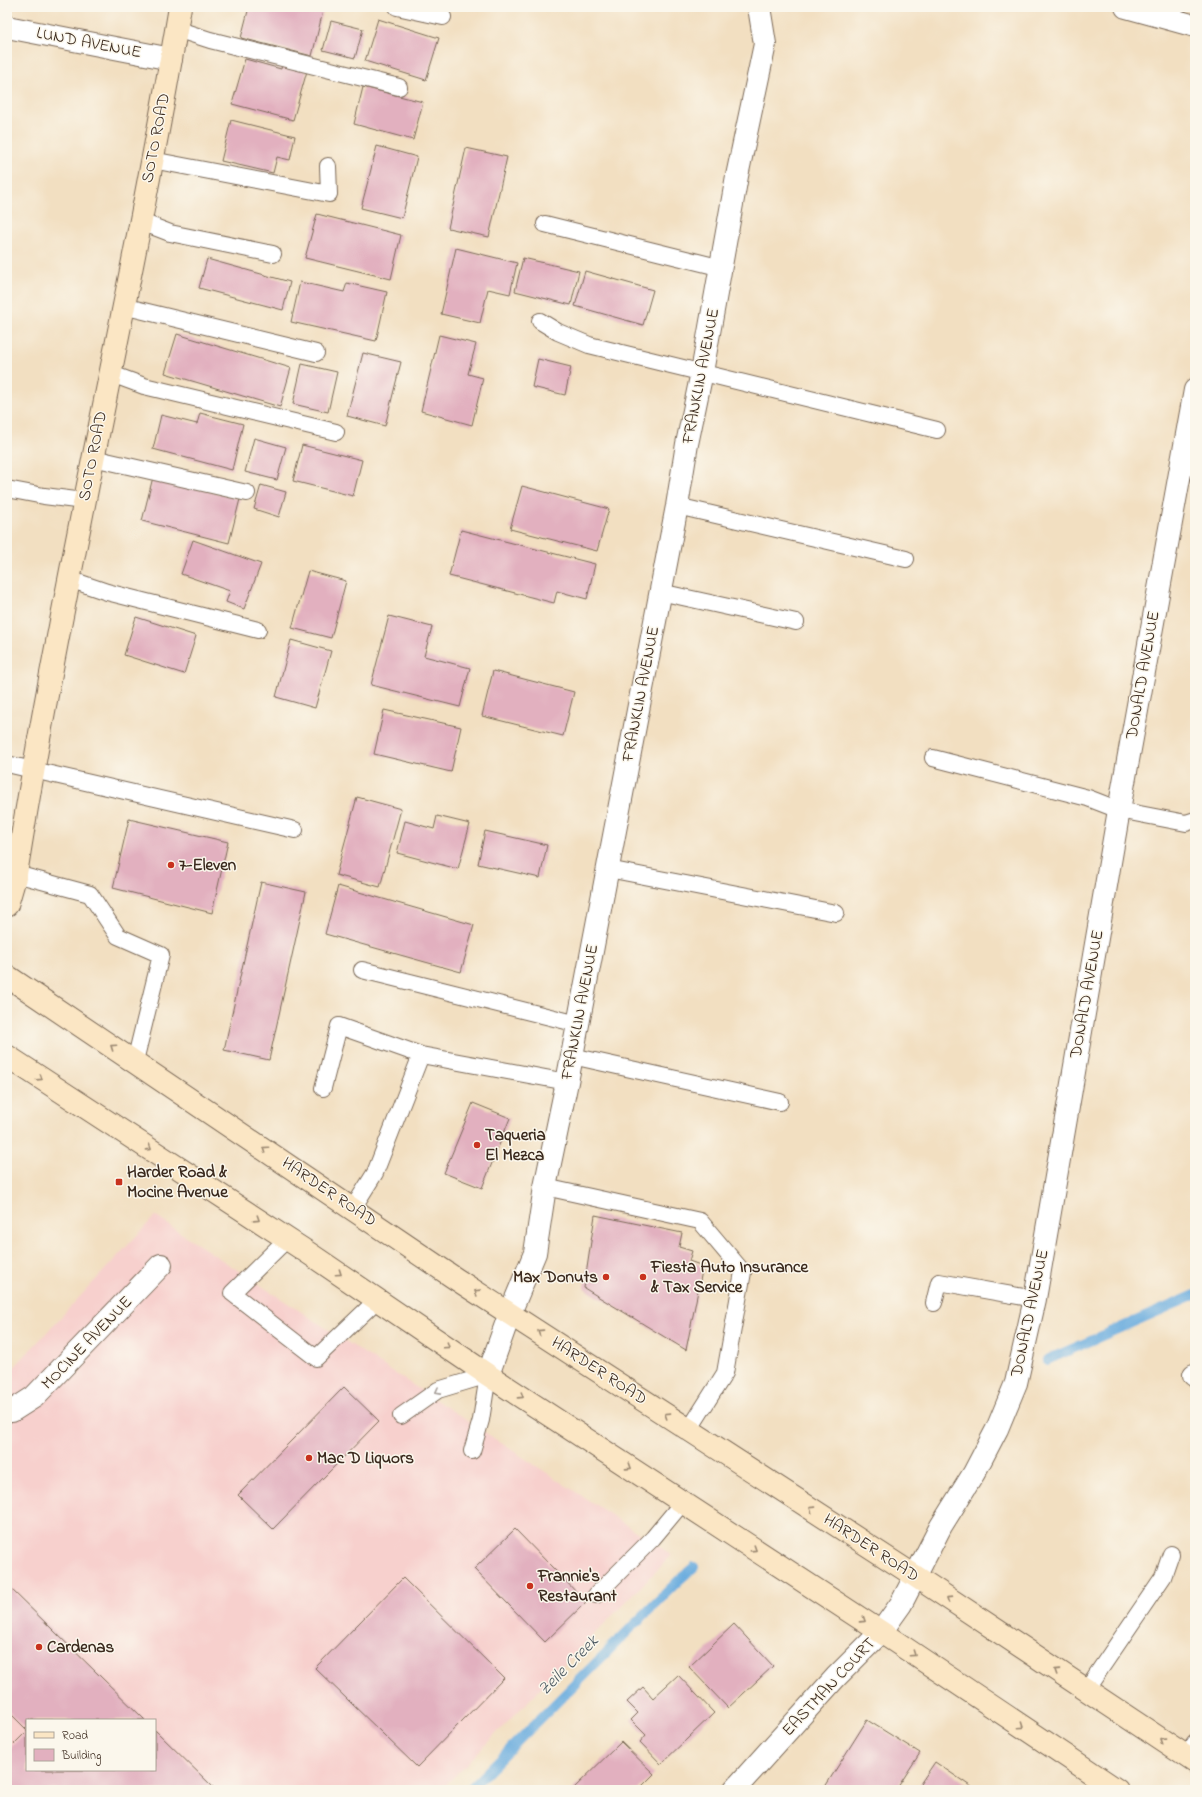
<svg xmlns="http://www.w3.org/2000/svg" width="1202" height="1797" viewBox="0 0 1202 1797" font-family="'Indie Flower',sans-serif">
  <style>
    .built { fill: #f7d0cd; fill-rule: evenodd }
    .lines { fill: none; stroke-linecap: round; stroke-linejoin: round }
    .stream { stroke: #69acde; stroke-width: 10 }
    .building { fill: #e2b0bf }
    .lane-casing { stroke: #7b6957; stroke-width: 18 }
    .street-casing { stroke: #7b6957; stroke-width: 24 }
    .secondary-casing { stroke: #7b6957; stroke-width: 24 }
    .lane { stroke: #fff; stroke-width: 16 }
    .street { stroke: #fff; stroke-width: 22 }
    .secondary { stroke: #fbe6c4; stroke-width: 22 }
    .oneway { stroke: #9b8871 }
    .oneway2 { stroke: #a79f9a }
    .poi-dot { fill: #c8321e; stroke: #fbf7ec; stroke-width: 1.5 }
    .labels { text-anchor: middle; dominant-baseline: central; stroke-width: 3; stroke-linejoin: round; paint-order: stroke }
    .street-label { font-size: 17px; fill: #3b2a1e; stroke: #fbf7ec }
    .poi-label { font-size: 17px; font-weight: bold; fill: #3b2a1e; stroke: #fbf7ec; text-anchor: start }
    .water-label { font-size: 18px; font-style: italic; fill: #4b5861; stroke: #fbf7ec }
  </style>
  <rect width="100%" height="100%" fill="#fbf7ec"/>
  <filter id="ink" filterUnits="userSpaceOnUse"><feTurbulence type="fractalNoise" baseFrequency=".025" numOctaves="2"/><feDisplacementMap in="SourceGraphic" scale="8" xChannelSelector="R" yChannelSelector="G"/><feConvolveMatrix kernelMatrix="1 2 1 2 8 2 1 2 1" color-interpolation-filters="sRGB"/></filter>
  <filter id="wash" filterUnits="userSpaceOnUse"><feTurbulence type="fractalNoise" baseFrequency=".012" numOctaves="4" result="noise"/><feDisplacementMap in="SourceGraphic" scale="16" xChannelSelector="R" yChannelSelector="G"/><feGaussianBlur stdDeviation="0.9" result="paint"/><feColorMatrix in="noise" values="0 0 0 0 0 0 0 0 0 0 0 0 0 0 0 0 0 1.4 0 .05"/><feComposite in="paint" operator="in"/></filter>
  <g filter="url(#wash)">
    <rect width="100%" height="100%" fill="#f2dfc1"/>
    <path class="built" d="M155 1216 672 1555 441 1790H7V1375ZM27 1720H155V1770H27Z"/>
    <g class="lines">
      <path class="stream" d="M1047 1360 1195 1295
        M469 1790 678 1581 694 1567"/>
    </g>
    <g id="blocks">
      <path class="building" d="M249 7H324L312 56 241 38Z
        M378 19 439 38 426 80 365 61Z
        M331 21 363 29 355 58 323 50Z
        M245 59 281 69 282 64 307 71 293 120 232 104Z
        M363 87 423 102 413 140 354 124Z
        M231 120 295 136 290 160 277 157 273 173 221 161Z
        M377 146 417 157 402 218 361 208Z
        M466 148 507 157 489 237 448 228Z
        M317 214 401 235 391 279 305 258Z
        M456 248 517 263 510 294 488 289 480 323 441 314Z
        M523 258 579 271 571 305 515 291Z
        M207 259 290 282 283 310 199 288Z
        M585 271 653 290 643 325 575 306Z
        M300 282 344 292 347 283 387 292 376 341 291 322Z
        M177 334 291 368 280 407 165 373Z
        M439 335 476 344 468 374 483 378 472 425 421 411Z
        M363 353 401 362 385 426 347 416Z
        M538 359 571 367 565 395 532 387Z
        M302 364 337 372 328 412 293 404Z
        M200 413 243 424 232 470 153 449 161 415 197 424Z
        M254 438 286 447 277 480 245 472Z
        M302 445 362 460 353 496 293 481Z
        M153 477 240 499 229 543 142 521Z
        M261 485 286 492 279 517 254 509Z
        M522 486 609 509 597 551 510 529Z
        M461 530 595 564 587 599 557 591 554 603 449 576Z
        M193 540 261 564 244 609 226 602 230 591 181 574Z
        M308 571 346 581 331 638 292 628Z
        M389 616 432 627 424 656 470 668 460 707 371 685Z
        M136 617 196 636 184 674 124 655Z
        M291 640 331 651 315 708 276 697Z
        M493 671 574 692 563 736 482 716Z
        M384 710 461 727 451 772 374 754Z
        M357 797 401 809 380 887 336 875Z
        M437 816 470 824 458 869 397 853 405 821 434 829Z
        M129 819 228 842 212 913 113 888Z
        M485 831 547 845 540 878 478 864Z
        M261 882 306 892 269 1060 224 1050Z
        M338 886 474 925 461 972 325 934Z
        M473 1103 510 1118 482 1188 444 1173Z
        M595 1215 682 1233 679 1247 692 1251 689 1261 703 1266 686 1350 584 1288Z
        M344 1387 379 1421 273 1529 238 1495Z
        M515 1529 586 1602 545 1642 474 1569Z
        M403 1578 504 1678 417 1767 315 1668Z
        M7 1585 145 1720H27V1730L7 1710Z
        M734 1624 773 1666 728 1708 689 1667Z
        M678 1675 714 1713 661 1764 640 1742 646 1735 631 1720 638 1713 627 1702 643 1687 653 1698Z
        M867 1720 920 1753 896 1790H823Z
        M155 1730 216 1790H7V1751L27 1731V1770H155Z
        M621 1742 654 1774 638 1790H572Z
        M935 1762 976 1790H916Z"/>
    </g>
  </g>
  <g filter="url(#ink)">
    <use href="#blocks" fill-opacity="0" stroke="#7b6957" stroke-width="1"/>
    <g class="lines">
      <g class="lane-casing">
        <path id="lane" d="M397 7 443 17
          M176 29 210 40 399 87
          M152 160 329 194 328 166
          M139 221 170 233 273 254
          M545 224 722 268
          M123 306 316 353
          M540 321 558 332 589 345 937 430
          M109 373 144 386 336 432
          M93 458 247 493
          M7 489 44 496 84 501
          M677 506 906 559
          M69 579 107 592 258 630
          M660 592 796 622
          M933 758 1088 798 1119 810 1186 823 1195 820
          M7 764 295 830
          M608 869 836 913
          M16 874 90 894 118 936 161 955 135 1061
          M362 970 578 1024
          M572 1056 780 1102
          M323 1088 339 1026 421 1055
          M545 1187 700 1221 743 1272 725 1373 689 1430
          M353 1208 375 1173 421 1055 567 1082
          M287 1239 232 1293 316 1358 378 1299
          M934 1303 939 1282 1035 1299
          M401 1416 438 1390 488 1375 481 1420 472 1451
          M596 1595 653 1538 683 1502
          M1086 1690 1163 1577 1171 1554
          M1186 1756 1195 1743"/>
      </g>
      <g class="street-casing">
        <path id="street" d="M1126 7 1195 26
          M7 27 171 59
          M488 1375 510 1313 535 1253 545 1187 567 1082 677 506 687 444 702 372 737 176 765 44 759 7
          M1194 1375H1195
          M7 1411H12L34 1397 161 1265
          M734 1790 836 1677 881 1632 901 1604 941 1526 974 1473 997 1429 1016 1383 1035 1299 1119 810 1195 390"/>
      </g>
      <g class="secondary-casing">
        <path id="secondary" d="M7 905 16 874C62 584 131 297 180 7
          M7 976 456 1279 915 1576 1195 1762
          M7 1056 307 1252 488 1375 881 1632 1117 1790"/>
      </g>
      <use href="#lane" class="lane"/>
      <use href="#street" class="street"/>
      <use href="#secondary" class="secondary"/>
    </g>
    <defs><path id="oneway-chevron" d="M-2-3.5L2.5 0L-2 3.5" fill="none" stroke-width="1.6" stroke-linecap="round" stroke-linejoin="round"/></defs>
    <g class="oneway">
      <use href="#oneway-chevron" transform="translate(113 1047) rotate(-146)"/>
      <use href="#oneway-chevron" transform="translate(40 1078) rotate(33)"/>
      <use href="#oneway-chevron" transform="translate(149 1148) rotate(33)"/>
      <use href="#oneway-chevron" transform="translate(265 1149) rotate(-146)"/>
      <use href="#oneway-chevron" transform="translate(257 1219) rotate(33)"/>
      <use href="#oneway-chevron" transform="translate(339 1273) rotate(34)"/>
      <use href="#oneway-chevron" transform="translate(477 1292) rotate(-148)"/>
      <use href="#oneway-chevron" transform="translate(540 1332) rotate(-147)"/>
      <use href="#oneway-chevron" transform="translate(447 1346) rotate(34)"/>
      <use href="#oneway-chevron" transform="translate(521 1396) rotate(33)"/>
      <use href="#oneway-chevron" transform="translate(667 1415) rotate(-147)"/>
      <use href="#oneway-chevron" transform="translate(629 1467) rotate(33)"/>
      <use href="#oneway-chevron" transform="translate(812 1509) rotate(-147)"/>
      <use href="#oneway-chevron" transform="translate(754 1549) rotate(33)"/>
      <use href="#oneway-chevron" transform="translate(949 1599) rotate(-147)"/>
      <use href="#oneway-chevron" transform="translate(863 1620) rotate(33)"/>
      <use href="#oneway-chevron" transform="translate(913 1654) rotate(34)"/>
      <use href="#oneway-chevron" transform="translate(1057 1671) rotate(-147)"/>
      <use href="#oneway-chevron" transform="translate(1021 1726) rotate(34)"/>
      <use href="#oneway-chevron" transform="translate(1162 1740) rotate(-147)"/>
    </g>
    <use class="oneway2" href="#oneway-chevron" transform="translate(438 1391) rotate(152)"/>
  </g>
  <g class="poi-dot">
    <circle cx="171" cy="865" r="4"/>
    <circle cx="477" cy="1145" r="4"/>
    <rect x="115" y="1178" width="8" height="8" rx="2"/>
    <circle cx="606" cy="1277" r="4"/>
    <circle cx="643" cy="1277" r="4"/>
    <circle cx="309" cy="1458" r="4"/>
    <circle cx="530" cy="1586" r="4"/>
    <circle cx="39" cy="1647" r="4"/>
  </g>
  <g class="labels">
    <g class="street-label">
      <text transform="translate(89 43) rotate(11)">LUND AVENUE</text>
      <text transform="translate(156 138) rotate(-79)">SOTO ROAD</text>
      <text transform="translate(701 376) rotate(-79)">FRANKLIN AVENUE</text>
      <text transform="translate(93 456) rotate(-79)">SOTO ROAD</text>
      <text transform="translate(1143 675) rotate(-80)">DONALD AVENUE</text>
      <text transform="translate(641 694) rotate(-79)">FRANKLIN AVENUE</text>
      <text transform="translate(1087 994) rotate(-80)">DONALD AVENUE</text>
      <text transform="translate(580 1012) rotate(-79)">FRANKLIN AVENUE</text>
      <text transform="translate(329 1192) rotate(34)">HARDER ROAD</text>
      <text transform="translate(1030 1313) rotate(-78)">DONALD AVENUE</text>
      <text transform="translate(87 1343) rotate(-46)">MOCINE AVENUE</text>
      <text transform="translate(599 1371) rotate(33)">HARDER ROAD</text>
      <text transform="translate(871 1548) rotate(33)">HARDER ROAD</text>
      <text transform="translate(829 1687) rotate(-47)">EASTMAN COURT</text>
    </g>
    <g class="poi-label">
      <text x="179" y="865">7-Eleven</text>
      <text x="485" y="1135">Taqueria<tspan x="485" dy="20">El Mezca</tspan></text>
      <text x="127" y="1172">Harder Road &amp;<tspan x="127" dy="20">Mocine Avenue</tspan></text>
      <text x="651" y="1267">Fiesta Auto Insurance<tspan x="651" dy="20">&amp; Tax Service</tspan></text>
      <text x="598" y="1277" text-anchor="end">Max Donuts</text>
      <text x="317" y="1458">Mac D Liquors</text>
      <text x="538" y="1576">Frannie's<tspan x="538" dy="20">Restaurant</tspan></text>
      <text x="47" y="1647">Cardenas</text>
    </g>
    <g class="water-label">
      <text transform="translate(569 1666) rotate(-45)">Zeile Creek</text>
    </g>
  </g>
  <rect width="1202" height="1797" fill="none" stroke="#fbf7ec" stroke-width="24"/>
  <rect x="26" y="1719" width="130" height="52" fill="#fbf7ec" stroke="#aea59a"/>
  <rect x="34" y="1732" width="20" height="6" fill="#fbe6c4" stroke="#aea59a"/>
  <text x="62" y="1739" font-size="12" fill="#3b2a1e">Road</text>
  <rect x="34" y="1749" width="20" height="12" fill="#e2b0bf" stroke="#aea59a"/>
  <text x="62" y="1759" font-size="12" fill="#3b2a1e">Building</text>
</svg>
